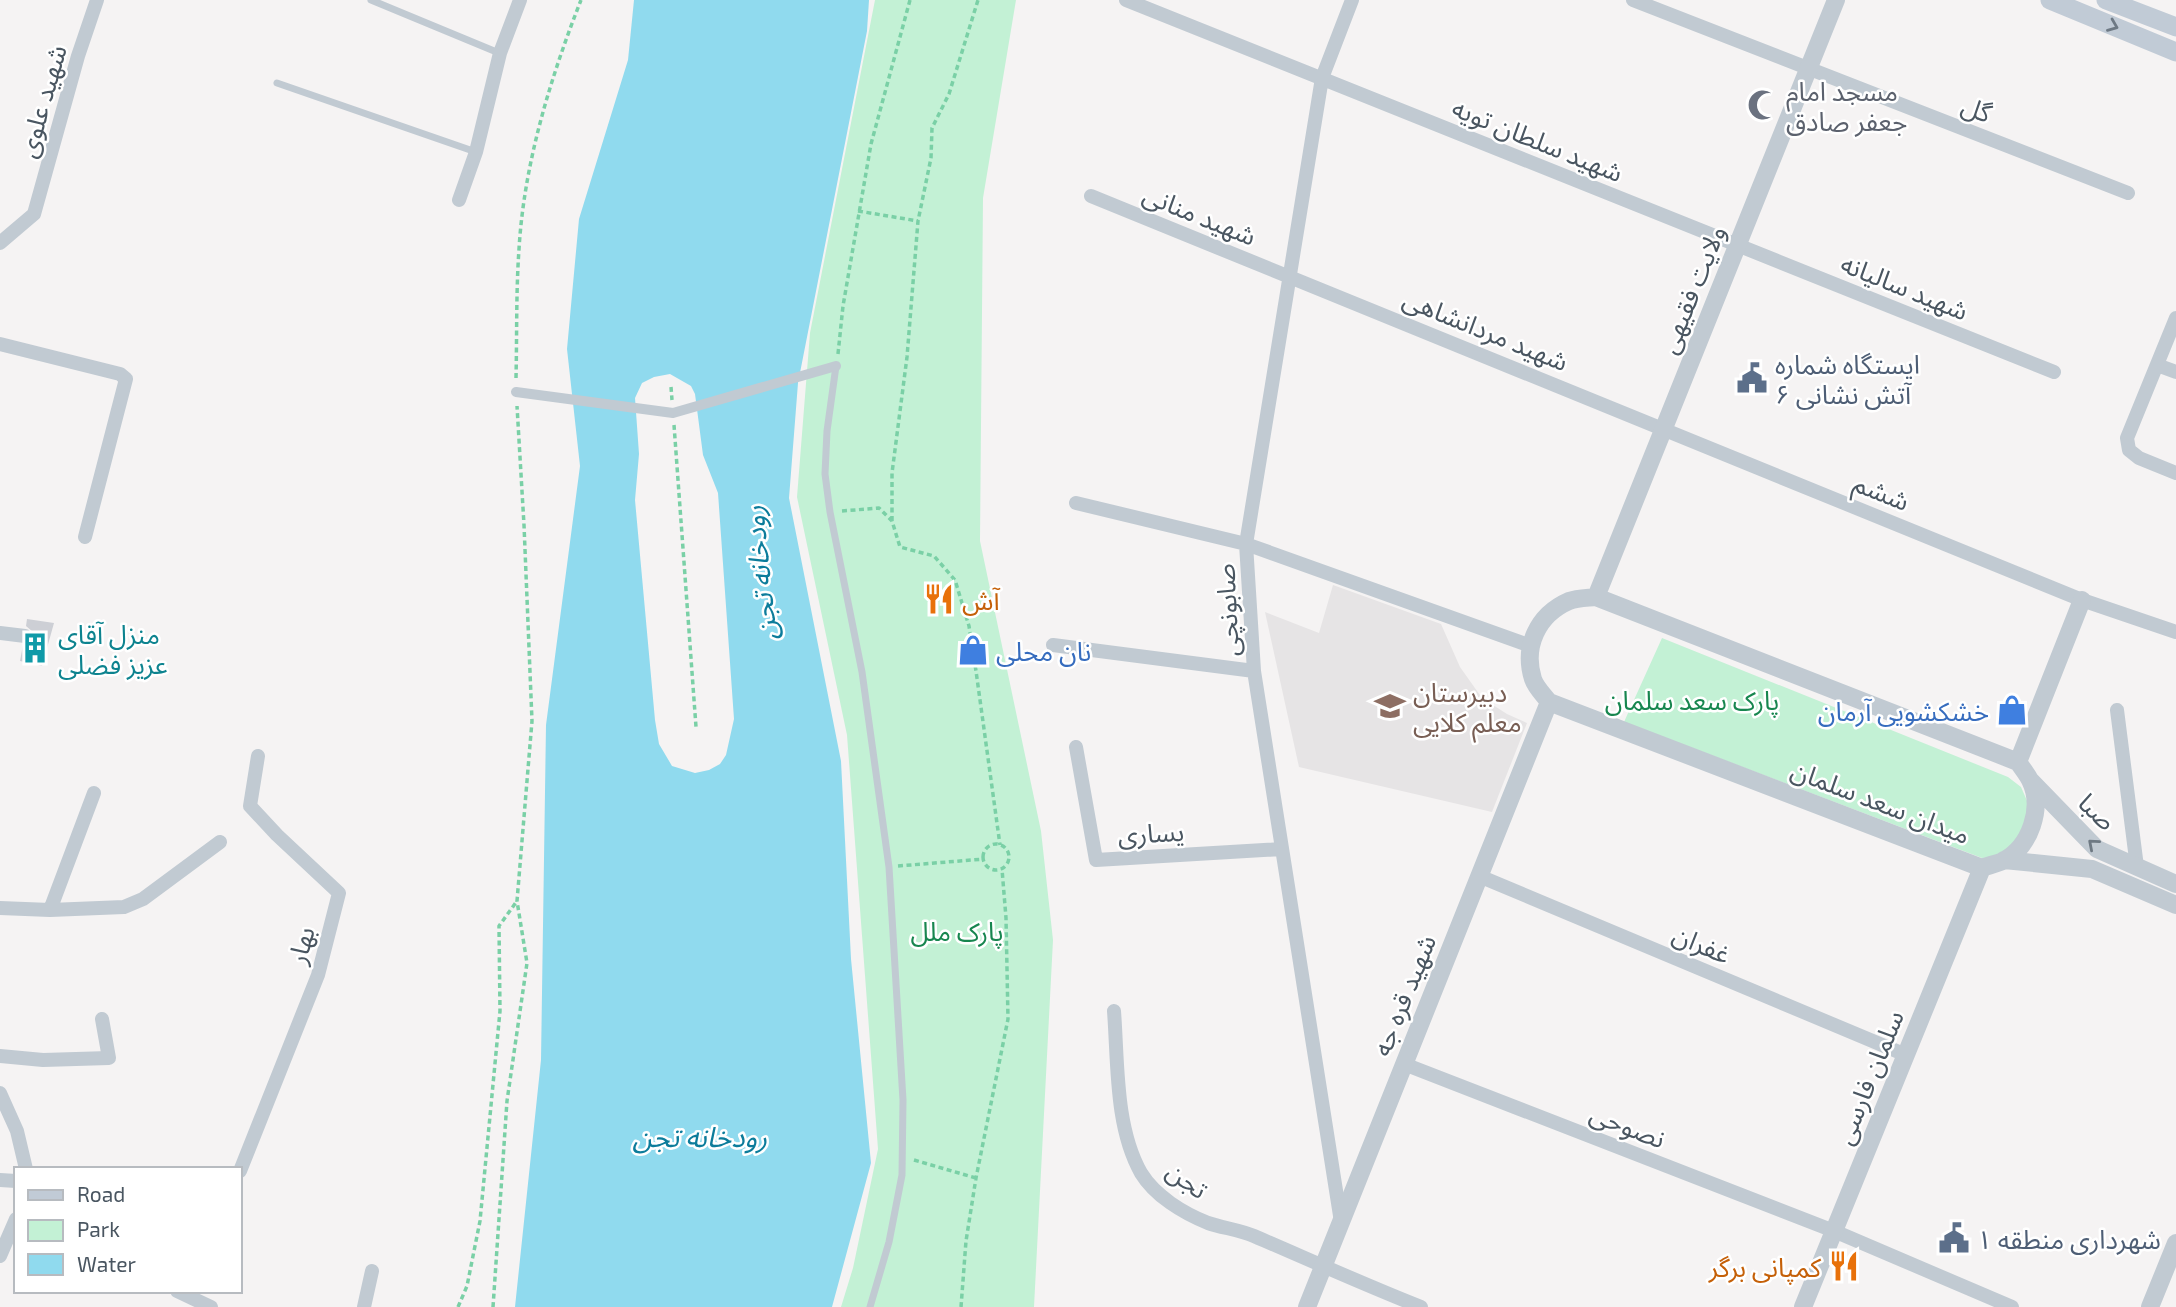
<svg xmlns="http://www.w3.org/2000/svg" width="2176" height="1307" viewBox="0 0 2176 1307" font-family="'Exo 2','Noto Sans Arabic',sans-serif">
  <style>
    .education { fill: #e6e4e5 }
    .green { fill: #c3f1d5 }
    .water { fill: #90daee; fill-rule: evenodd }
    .building { fill: #cdcfd5 }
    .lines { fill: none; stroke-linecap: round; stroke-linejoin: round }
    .path { stroke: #7ad0a6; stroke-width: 3.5; stroke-dasharray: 5 3.5; stroke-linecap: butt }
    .service { stroke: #c1cad2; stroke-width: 7 }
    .pedestrian { stroke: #c1cad2; stroke-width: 10 }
    .minor { stroke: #c1cad2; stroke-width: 14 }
    .tertiary { stroke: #c1cad2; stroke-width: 18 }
    .secondary { stroke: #c1cbd6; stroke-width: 19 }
    .oneway { stroke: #6e7984 }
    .oneway2 { stroke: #6e7983 }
    .labels { text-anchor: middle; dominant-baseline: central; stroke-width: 5; stroke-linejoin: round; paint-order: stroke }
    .worship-label { font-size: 26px; fill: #5b616d; stroke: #fff; text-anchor: start }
    .street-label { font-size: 26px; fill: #4a5661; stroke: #fff }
    .service-label { font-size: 26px; fill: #4e5e75; stroke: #fff; text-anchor: start }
    .food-label { font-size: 26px; fill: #c56008; stroke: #fff; text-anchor: start }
    .culture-label { font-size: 26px; fill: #0d838f; stroke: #fff; text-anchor: start }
    .shop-label { font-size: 26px; fill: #366cbe; stroke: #fff; text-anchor: start }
    .education-label { font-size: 26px; fill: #785e54; stroke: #fff; text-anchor: start }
    .park-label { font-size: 26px; fill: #17864f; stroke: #fff }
    .water-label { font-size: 28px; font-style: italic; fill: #0c7c9b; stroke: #fff }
  </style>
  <rect width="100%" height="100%" fill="#f5f3f3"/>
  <path class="education" d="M1333 585 1441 624 1460 667 1482 698 1507 714 1527 723 1492 812 1299 767 1265 612 1319 633Z"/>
  <path class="green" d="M875 0H1016L983 198 980 541 1041 831 1053 940 1034 1307H841L853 1268 878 1149 847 735 797 497 810 333Z
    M1662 638 2008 777 2021 787 2028 803 2025 822 2020 836 2007 849 1995 857 1982 858 1624 722Z"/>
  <path class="water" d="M634 0H869L867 31 798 383 789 498 841 761 851 959 871 1163 832 1307H515L541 1060 546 725 580 466 567 349 579 219 628 60ZM670 374 691 386 695 394 703 455 718 493 734 719 726 755 720 764 709 770 695 773 672 766 659 744 655 720 635 500 639 454 635 398 642 383 654 377Z"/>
  <path class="building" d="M27 619 54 623 42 666 20 661 23 645H29L34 638 33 632 26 626Z"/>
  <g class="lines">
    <path class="path" d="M858 211 918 221
      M838 354 843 306 871 144 910 0
      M516 378C517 335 516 292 519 249 524 164 550 79 581 0
      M671 387 672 400
      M674 425 696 727
      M842 511 879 508 892 521 900 547 934 556 955 580 969 626 976 671 1000 845
      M892 521V473L907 357 918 221 931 158 932 128 949 94 978 0
      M983 857a13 13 0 1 1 26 0a13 13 0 1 1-26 0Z
      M898 866 984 859
      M914 1160 976 1178
      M458 1307 467 1286 480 1221 500 1011 499 926 517 901
      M493 1307 507 1101 527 963 517 901 532 721 524 525 517 406
      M961 1307 966 1241 976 1178 1008 1019 1006 918 1002 869"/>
    <path class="service" d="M371 0 499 53
      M277 83 476 152
      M836 366 827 431 825 474 830 512 862 672 889 867 903 1100 902 1175 889 1242 870 1307"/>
    <path class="pedestrian" d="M516 392 673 413 836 366"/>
    <path class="minor" d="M1126 0 2054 372
      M1633 0 2128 193
      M1091 196 2082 600 2176 632
      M459 200 476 152 500 53 520 0
      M0 243 34 214 78 56 97 0
      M2176 318 2127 438 2129 450 2139 458 2176 473
      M0 344 120 374 126 379 85 537
      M2157 365 2176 372
      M1076 503 1246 544 1531 646
      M0 633 25 636
      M1053 645 1254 671
      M2117 710 2137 867
      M1076 747 1096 860 1282 849
      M1479 876 1906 1055
      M0 908 50 910 124 907 143 899 220 842
      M50 910 94 793
      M1114 1011C1118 1063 1115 1127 1141 1173 1155 1196 1183 1213 1208 1223 1223 1228 1240 1230 1254 1236 1310 1260 1365 1285 1421 1307
      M0 1056 43 1060 109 1058 102 1019
      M1404 1064 1834 1231 2012 1307
      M0 1093 17 1131 26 1169
      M240 1171 318 975 339 893 277 835 250 806 258 756
      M0 1180 16 1181
      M1341 1222 1254 671 1246 544 1322 78 1352 0
      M0 1256 16 1219
      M177 1291 211 1307
      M364 1307 372 1271"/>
    <path class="tertiary" d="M1596 597 2018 762C2022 768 2027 774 2030 780 2044 808 2030 847 2003 861 1996 864 1989 865 1982 868L1549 702C1544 695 1536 688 1533 679 1523 647 1537 615 1569 601 1577 598 1587 598 1596 597Z
      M1596 597 1836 0
      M2018 762 2082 600
      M2031 781 2097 849 2176 884
      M2004 860 2092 869 2176 905
      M1307 1307 1549 702
      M1803 1307 1982 868
      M2150 1307 2176 1243"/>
    <path class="secondary" d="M2050 0 2176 52
      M2106 0 2176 27"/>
  </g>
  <defs><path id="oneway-chevron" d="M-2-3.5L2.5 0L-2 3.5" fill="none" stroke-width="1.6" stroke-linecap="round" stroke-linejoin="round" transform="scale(1.75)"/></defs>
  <use class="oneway" href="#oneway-chevron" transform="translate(2113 26) rotate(22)"/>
  <use class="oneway2" href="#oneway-chevron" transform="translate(2093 844) rotate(-139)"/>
  <defs>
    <g id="mosque-bare" transform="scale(2.415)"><path d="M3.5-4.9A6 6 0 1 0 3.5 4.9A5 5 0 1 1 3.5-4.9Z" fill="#6b7280" stroke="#fff" stroke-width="2.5" paint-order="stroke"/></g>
    <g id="civic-bare" transform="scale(2.415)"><path d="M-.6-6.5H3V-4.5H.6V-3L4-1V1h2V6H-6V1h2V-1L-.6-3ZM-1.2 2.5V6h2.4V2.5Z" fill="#5c6f8a" stroke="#fff" stroke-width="2.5" paint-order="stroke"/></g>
    <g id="restaurant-bare" transform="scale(2.415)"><path d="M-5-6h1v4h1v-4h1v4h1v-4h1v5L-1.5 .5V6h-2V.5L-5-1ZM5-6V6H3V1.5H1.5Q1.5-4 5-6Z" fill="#e8710a" stroke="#fff" stroke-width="2.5" paint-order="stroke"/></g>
    <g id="building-bare" transform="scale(2.415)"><path d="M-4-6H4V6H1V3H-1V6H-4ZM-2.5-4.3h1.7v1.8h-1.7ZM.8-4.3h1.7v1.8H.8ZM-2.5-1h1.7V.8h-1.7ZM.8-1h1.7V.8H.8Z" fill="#0f9aa8" stroke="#fff" stroke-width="2.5" paint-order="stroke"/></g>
    <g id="shop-bare" transform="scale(2.415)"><path d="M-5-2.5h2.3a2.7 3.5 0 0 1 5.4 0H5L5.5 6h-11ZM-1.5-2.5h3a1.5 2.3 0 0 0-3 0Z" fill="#3f7fe0" stroke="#fff" stroke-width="2.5" paint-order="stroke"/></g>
    <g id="school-bare" transform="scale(2.415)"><path d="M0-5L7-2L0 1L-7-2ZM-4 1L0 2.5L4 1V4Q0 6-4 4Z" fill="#8d6e63" stroke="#fff" stroke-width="2.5" paint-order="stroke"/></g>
  </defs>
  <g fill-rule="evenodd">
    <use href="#mosque-bare" x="1763" y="105"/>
    <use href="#civic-bare" x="1752" y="378"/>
    <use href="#restaurant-bare" x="939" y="599"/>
    <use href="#building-bare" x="35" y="648"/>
    <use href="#shop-bare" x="973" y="650"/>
    <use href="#school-bare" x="1390" y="706"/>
    <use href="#shop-bare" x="2012" y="710"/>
    <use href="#civic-bare" x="1954" y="1238"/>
    <use href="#restaurant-bare" x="1844" y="1266"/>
  </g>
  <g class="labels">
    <g class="worship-label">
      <text x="1786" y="90">مسجد امام<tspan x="1786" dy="30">جعفر صادق</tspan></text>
    </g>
    <g class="street-label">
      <text transform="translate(41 101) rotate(-74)">شهید علوی</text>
      <text transform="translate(1977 108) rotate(21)">گل</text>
      <text transform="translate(1538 139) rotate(22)">شهید سلطان تویه</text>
      <text transform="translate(1200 214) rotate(22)">شهید منانی</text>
      <text transform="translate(1905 286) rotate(22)">شهید سالیانه</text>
      <text transform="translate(1691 289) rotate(-68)">ولایت فقیهی</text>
      <text transform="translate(1486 329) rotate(22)">شهید مردانشاهی</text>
      <text transform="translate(1882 491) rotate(22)">ششم</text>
      <text transform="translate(1226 610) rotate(-93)">صابونچی</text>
      <text transform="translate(1881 801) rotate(21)">میدان سعد سلمان</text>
      <text transform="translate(2098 811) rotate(44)">صبا</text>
      <text transform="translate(1151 832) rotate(-3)">یساری</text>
      <text transform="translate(1702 943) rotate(23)">غفران</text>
      <text transform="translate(300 945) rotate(-75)">بهار</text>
      <text transform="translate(1403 995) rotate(-68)">شهید قره جه</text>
      <text transform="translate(1868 1077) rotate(-68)">سلمان فارسی</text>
      <text transform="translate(1628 1125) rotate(21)">نصوحی</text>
      <text transform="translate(1188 1179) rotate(36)">تجن</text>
    </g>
    <g class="service-label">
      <text x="1775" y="363">ایستگاه شماره<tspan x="1775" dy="30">۶ آتش نشانی</tspan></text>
      <text x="1977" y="1238">شهرداری منطقه ۱</text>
    </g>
    <g class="food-label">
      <text x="962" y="599">آش</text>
      <text x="1821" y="1266" text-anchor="end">کمپانی برگر</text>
    </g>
    <g class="culture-label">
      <text x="58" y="633">منزل آقای<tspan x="58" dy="30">عزیز فضلی</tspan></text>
    </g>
    <g class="shop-label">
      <text x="996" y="650">نان محلی</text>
      <text x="1989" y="710" text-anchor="end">خشکشویی آرمان</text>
    </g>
    <g class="education-label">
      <text x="1413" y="691">دبیرستان<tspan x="1413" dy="30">معلم کلایی</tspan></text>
    </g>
    <g class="park-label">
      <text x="1692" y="699">پارک سعد سلمان</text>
      <text x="957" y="930">پارک ملل</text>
    </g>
    <g class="water-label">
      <text transform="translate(759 573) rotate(-96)">رودخانه تجن</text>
      <text x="700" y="1136">رودخانه تجن</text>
    </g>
  </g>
  <rect x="14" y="1167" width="228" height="126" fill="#ffffff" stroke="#b7bbc0" stroke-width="2"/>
  <rect x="28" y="1190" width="35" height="10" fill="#c1cbd6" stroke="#b7bbc0" stroke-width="2"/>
  <text x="77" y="1202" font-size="21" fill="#4a5661">Road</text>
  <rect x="28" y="1220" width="35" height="21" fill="#c3f1d5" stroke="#b7bbc0" stroke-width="2"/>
  <text x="77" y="1237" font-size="21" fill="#4a5661">Park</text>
  <rect x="28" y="1254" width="35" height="21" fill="#90daee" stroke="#b7bbc0" stroke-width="2"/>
  <text x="77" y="1272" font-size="21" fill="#4a5661">Water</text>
</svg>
